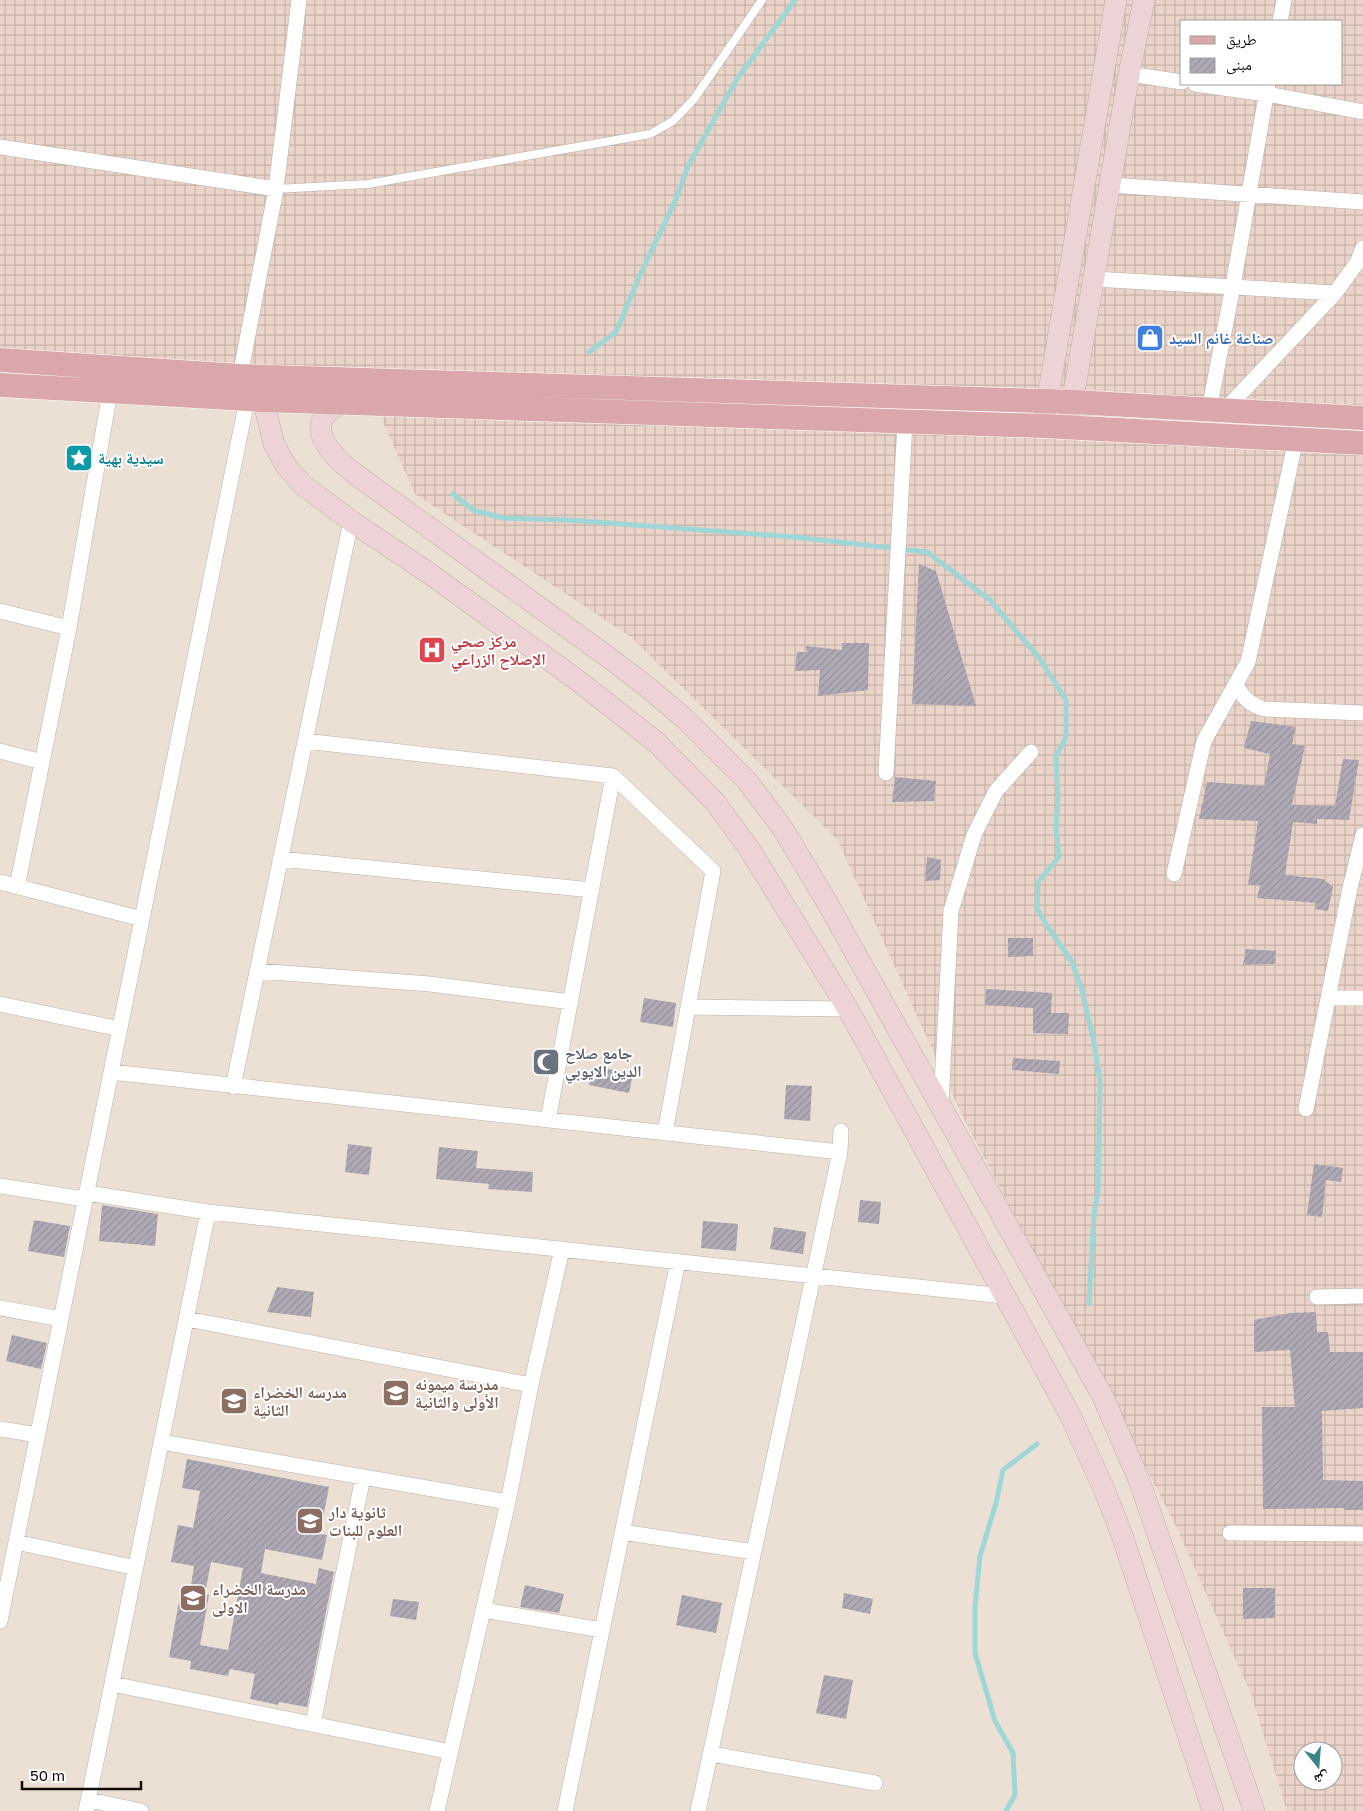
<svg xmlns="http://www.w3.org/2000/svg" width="1363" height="1811" viewBox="0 0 1363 1811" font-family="'Golos Text','Noto Naskh Arabic',sans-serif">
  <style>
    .industrial { fill: url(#industrial-grid); fill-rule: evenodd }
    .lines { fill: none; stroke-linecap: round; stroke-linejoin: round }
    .stream { stroke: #9fd7d7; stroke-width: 5 }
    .building { fill: url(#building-hatch); fill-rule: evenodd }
    .lane-casing { stroke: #bcb0a6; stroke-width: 9 }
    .street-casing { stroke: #bcb0a6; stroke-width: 16 }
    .secondary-casing { stroke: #bcb0a6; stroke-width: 22 }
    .primary-casing { stroke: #fff; stroke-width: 25 }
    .lane { stroke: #fff; stroke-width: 8 }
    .street { stroke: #fff; stroke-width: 15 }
    .secondary { stroke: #edd3d5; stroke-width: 21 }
    .primary { stroke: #daa7ab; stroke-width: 24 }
    .labels { text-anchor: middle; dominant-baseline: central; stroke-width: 4; stroke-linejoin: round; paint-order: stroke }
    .shop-label { font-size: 16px; font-weight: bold; fill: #366cbe; stroke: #fff; text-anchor: start }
    .culture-label { font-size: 16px; font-weight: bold; fill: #0d838f; stroke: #fff; text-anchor: start }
    .health-label { font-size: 16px; font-weight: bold; fill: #be3a42; stroke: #fff; text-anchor: start }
    .worship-label { font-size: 16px; font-weight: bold; fill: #5b616d; stroke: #fff; text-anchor: start }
    .education-label { font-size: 16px; font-weight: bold; fill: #785e54; stroke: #fff; text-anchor: start }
  </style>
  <defs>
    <pattern id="industrial-grid" width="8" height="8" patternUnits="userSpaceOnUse" patternTransform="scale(1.25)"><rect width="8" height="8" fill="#ead3c8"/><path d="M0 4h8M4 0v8" fill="none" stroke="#c8b4aa"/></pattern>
    <pattern id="building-hatch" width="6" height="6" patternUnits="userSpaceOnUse" patternTransform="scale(1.25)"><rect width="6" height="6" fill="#afa9b5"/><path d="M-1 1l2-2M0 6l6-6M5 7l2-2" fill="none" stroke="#96909a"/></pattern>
  </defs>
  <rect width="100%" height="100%" fill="#ece0d5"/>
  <path class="industrial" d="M0 0H1363V1811H1287L1251 1694 1173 1520 961 1113 837 839 631 637 415 494 362 374 0 356ZM1182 21H1342V84H1182ZM1303 1751H1333V1781H1303Z"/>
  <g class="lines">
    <path class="stream" d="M589 352 616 332 640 275 676 199 688 166 737 79 795 0
      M453 494 473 510 503 518 568 520 794 537 927 552 990 600 1040 659 1066 700V737L1056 756 1058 798 1056 828 1059 857 1038 882 1037 909 1046 924 1072 962 1082 990 1094 1043 1100 1081 1098 1192 1094 1214 1089 1304
      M1006 1811 1015 1795 1013 1753 995 1721 975 1653V1606L980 1556 996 1503 1003 1470 1037 1444"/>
  </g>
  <path class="building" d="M919 564 936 571 976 706 912 704Z
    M842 643H869L868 690 818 696 820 670 795 671 797 652H807L806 646 842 650Z
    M1251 721 1296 727 1292 744 1305 746 1292 805 1335 806 1343 759 1359 760 1349 820 1317 819V824L1293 822 1285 875 1323 879 1333 887 1328 911 1315 909 1316 903 1257 898 1260 885H1248L1258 821 1199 819 1207 782 1264 786 1270 754 1244 748Z
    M895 777 936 781 934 801 892 802Z
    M927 857 941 860 940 880 925 881Z
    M1008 938H1033V956L1008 957Z
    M1246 949 1276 951 1275 964 1243 965Z
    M986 989 1052 993 1051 1013H1069L1068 1034 1033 1033V1008L985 1005Z
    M644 998 676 1003 673 1027 640 1022Z
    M1013 1058 1060 1061 1059 1074 1012 1070Z
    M593 1066 633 1074 629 1093 589 1085Z
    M786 1085 812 1086 810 1121 784 1119Z
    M348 1144 372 1147 369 1175 345 1172Z
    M439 1147 478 1151 476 1168 533 1172 532 1192 488 1189 489 1184 436 1179Z
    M1314 1164 1343 1168 1341 1182 1326 1180 1322 1217 1307 1215Z
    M860 1200 881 1202 879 1224 858 1222Z
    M102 1205 158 1214 155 1246 99 1241Z
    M34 1220 70 1226 64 1257 28 1251Z
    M703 1221 738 1224 736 1251 701 1248Z
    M774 1227 806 1232 803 1254 770 1249Z
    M277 1287 314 1292 311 1317 267 1312Z
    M1316 1312 1317 1332H1328L1330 1352H1363V1408L1322 1411 1323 1480 1363 1481V1510H1344V1508L1263 1509 1262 1407H1295L1290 1350 1254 1352V1320L1291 1313Z
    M12 1335 47 1343 41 1369 6 1361Z
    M187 1459 329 1487 320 1534 327 1535 322 1560 265 1549 261 1573 316 1584 319 1568 334 1572 307 1707 279 1702 278 1705 250 1699 255 1674 230 1669 228 1676 190 1669 191 1661 169 1657 181 1590 190 1591 194 1566 171 1562 178 1525 193 1528 200 1491 182 1488ZM211 1562 243 1568 228 1650 200 1645 209 1595 205 1594Z
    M525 1585 564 1594 559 1613 520 1607Z
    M1243 1588H1275V1618L1243 1619Z
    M844 1593 873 1599 870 1614 842 1608Z
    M682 1595 722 1603 716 1633 676 1625Z
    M393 1599 419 1602 416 1620 390 1616Z
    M824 1675 853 1680 846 1719 816 1713Z"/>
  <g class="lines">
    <g class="lane-casing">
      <path id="lane" d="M276 189 368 184 650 134 673 121 694 99 762 0"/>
    </g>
    <g class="street-casing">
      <path id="street" d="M1280 21 1284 0
        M1129 74 1182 82
        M1195 84 1266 94 1363 112
        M0 147 276 189
        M1110 185 1363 202
        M1094 279 1335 293
        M240 376 276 189 299 0
        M1209 410 1233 286 1268 84
        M1224 411 1335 293 1357 263 1363 248
        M0 611 69 628
        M1236 684C1243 698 1249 704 1264 709L1363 713
        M305 741 613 776 713 871 665 1133
        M0 751 42 762
        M886 773 905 422
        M280 859 592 890
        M1174 874 1204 741 1248 662 1296 439
        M0 882 142 919
        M17 887 69 628 110 392
        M257 971 430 984 571 1002
        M1328 998H1363
        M0 1004 120 1029
        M688 1007 848 1009
        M111 1072 840 1152
        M233 1087 351 521
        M941 1105 951 911 974 835 996 791 1031 752
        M1306 1109 1350 888 1363 835
        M548 1120 613 776
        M0 1186 85 1199
        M87 1193 208 1212 1004 1296
        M1317 1297 1363 1296
        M0 1308 61 1319
        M187 1319 531 1385
        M0 1429 38 1435
        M161 1442 508 1502
        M622 1532 754 1552
        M1230 1533 1363 1534
        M16 1542 136 1568
        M483 1610 602 1630
        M0 1621 247 400
        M112 1684 451 1752
        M313 1724 363 1477
        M711 1754 875 1783
        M89 1800 141 1811
        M86 1811 208 1212
        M437 1811 508 1502 531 1385 562 1249
        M565 1811 678 1261
        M698 1811 840 1152 841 1131"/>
    </g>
    <g class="secondary-casing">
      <path id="secondary" d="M263 400 274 444 286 466 303 485 351 521 426 571 577 680 656 742 715 802 750 850 848 1009 1070 1415 1104 1489 1122 1535 1213 1811
        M343 403C298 422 331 455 355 474L608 657 646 686 684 718 747 781 781 826 824 897 1103 1397 1139 1480 1254 1811
        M1043 426 1116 0
        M1068 427 1129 74 1144 0"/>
    </g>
    <g class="primary-casing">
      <path id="primary" d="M0 360 240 376 1073 402 1363 418
        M0 385 263 400 1043 426 1363 443"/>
    </g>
    <use href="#lane" class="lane"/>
    <use href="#street" class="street"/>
    <use href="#secondary" class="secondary"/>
    <use href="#primary" class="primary"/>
  </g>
  <defs>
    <g id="shop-square" transform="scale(1.4375)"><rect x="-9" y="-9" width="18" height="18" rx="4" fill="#3f7fe0" stroke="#fff"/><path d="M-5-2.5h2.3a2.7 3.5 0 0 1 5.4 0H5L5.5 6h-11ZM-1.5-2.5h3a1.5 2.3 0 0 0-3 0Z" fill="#fff"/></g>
    <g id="sight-square" transform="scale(1.4375)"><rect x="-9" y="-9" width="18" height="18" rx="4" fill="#0f9aa8" stroke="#fff"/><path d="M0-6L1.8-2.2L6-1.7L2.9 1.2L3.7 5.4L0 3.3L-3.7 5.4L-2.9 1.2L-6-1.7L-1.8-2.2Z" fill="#fff"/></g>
    <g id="hospital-square" transform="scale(1.4375)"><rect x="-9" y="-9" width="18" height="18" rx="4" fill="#e0444e" stroke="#fff"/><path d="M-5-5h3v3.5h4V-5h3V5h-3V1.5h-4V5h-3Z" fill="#fff"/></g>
    <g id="mosque-square" transform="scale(1.4375)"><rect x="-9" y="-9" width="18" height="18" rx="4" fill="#6b7280" stroke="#fff"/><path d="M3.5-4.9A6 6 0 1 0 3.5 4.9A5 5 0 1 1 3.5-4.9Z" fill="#fff"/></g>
    <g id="school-square" transform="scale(1.4375)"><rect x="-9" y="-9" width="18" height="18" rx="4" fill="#8d6e63" stroke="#fff"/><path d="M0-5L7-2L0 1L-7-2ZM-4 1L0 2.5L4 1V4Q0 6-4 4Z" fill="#fff"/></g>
  </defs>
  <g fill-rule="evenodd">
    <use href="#shop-square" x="1150" y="338"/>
    <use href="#sight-square" x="79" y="458"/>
    <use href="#hospital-square" x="432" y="650"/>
    <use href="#mosque-square" x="546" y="1062"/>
    <use href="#school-square" x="396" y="1393"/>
    <use href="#school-square" x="234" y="1401"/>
    <use href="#school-square" x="310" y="1521"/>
    <use href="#school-square" x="193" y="1598"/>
  </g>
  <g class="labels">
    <g class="shop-label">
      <text x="1169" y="338">صناعة غانم السيد</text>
    </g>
    <g class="culture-label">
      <text x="98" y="458">سيدية بهية</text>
    </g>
    <g class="health-label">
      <text x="451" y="641">مركز صحي<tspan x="451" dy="18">الإصلاح الزراعي</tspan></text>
    </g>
    <g class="worship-label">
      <text x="565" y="1053">جامع صلاح<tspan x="565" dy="18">الدين الايوبي</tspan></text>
    </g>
    <g class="education-label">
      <text x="415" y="1384">مدرسة ميمونه<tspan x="415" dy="18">الأولى والثانية</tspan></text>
      <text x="253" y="1392">مدرسه الخضراء<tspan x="253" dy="18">الثانية</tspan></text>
      <text x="329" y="1512">ثانوية دار<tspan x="329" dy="18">العلوم للبنات</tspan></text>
      <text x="212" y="1589">مدرسة الخضراء<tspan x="212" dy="18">الاولى</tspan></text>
    </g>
  </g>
  <rect x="1180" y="20" width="162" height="65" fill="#ffffff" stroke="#9f9e9d"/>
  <rect x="1190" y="36" width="25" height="8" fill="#daa7ab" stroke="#9f9e9d"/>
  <text x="1226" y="45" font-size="15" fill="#100c09">طريق</text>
  <rect x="1190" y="58" width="25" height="15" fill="url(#building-hatch)" stroke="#9f9e9d"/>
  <text x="1226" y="70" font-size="15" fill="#100c09">مبنى</text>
  <g transform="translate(1318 1766) rotate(163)"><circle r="24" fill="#ffffff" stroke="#9f9e9d"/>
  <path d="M0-4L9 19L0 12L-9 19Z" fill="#3c838c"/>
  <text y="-8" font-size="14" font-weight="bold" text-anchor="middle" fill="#100c09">ش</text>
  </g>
  <path d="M22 1781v8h119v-8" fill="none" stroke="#100c09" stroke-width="2.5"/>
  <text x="30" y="1781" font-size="15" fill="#100c09" stroke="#ffffff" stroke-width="4" paint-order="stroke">50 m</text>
</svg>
